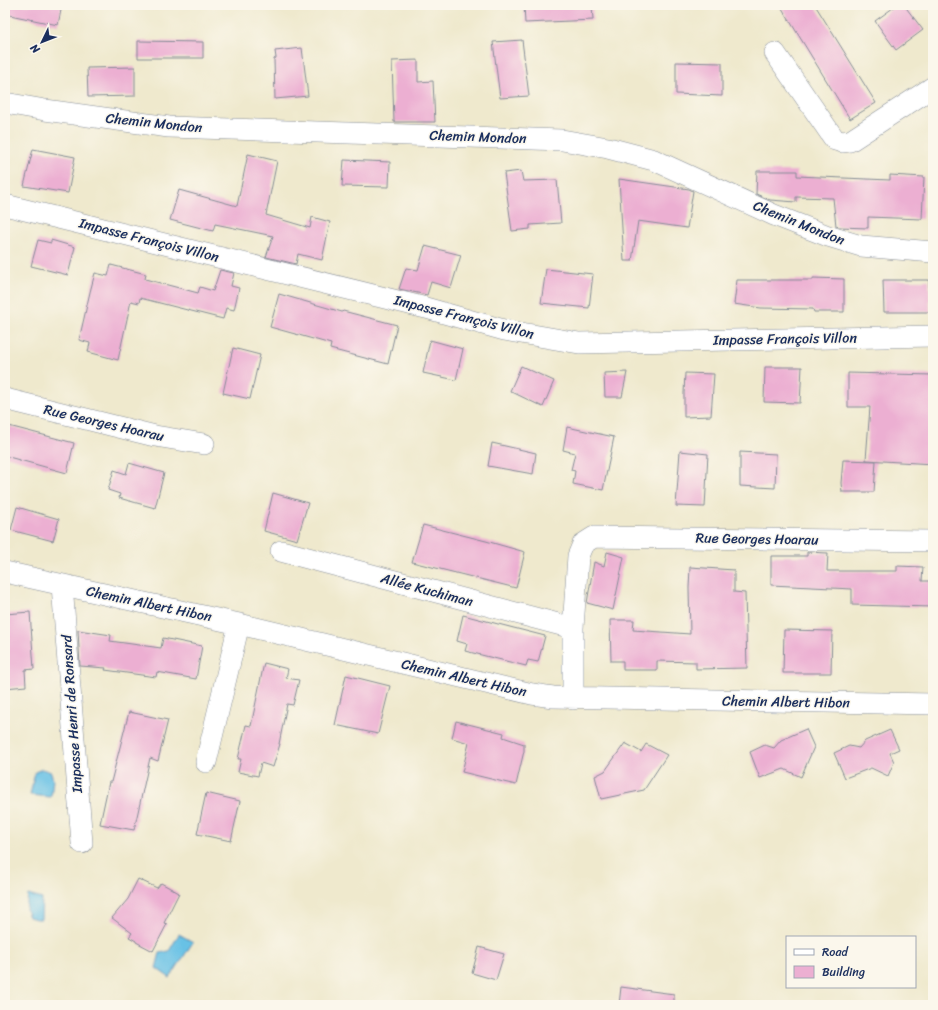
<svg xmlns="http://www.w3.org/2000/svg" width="938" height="1010" viewBox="0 0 938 1010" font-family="Sriracha,sans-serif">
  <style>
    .water { fill: #67c1e5; stroke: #4178a2 }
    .building { fill: #ecafd2 }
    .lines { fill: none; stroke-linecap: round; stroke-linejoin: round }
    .street-casing { stroke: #858c96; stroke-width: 22 }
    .street { stroke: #fff; stroke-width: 21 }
    .labels { text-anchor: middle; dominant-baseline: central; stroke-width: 3; stroke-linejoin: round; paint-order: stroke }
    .street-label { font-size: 14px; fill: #1b2f5e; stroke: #fbf7ec }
  </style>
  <rect width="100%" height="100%" fill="#fbf7ec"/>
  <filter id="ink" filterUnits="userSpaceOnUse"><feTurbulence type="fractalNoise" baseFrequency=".025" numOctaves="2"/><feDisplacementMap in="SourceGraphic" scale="8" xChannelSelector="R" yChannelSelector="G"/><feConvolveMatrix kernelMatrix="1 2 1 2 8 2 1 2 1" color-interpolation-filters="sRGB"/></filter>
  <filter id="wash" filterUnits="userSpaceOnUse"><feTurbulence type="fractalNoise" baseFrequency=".012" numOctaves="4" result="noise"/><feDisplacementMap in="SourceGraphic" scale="16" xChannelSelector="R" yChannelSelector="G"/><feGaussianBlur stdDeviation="0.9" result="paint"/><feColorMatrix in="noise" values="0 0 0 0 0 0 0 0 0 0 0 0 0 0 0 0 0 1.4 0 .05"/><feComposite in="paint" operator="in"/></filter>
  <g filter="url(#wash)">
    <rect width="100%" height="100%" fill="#efe9cd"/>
    <path class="water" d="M42 769 51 772 53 780 51 797 30 795 35 772Z
      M28 895 42 899 41 919H36L29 917 26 910Z
      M179 934 193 942 170 978 156 968 160 953 169 951Z"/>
    <g id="blocks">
      <path class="building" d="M5 5H62L58 25 5 14Z
        M524 5H592L593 20 525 23Z
        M780 5H815L876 103 850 119Z
        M897 5H904L923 30 896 50 875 21Z
        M522 40 529 96 500 98 493 42Z
        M138 41 203 42V58H138Z
        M302 48 308 96 275 99 274 59 276 58 275 51Z
        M418 60V82L433 81 435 122H394L392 61Z
        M676 62 722 63V96L676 94Z
        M135 67V96L88 97 87 68Z
        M33 149 75 157 68 193 24 186Z
        M248 154 277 161 266 215 310 228 312 217 330 222 322 260 298 254 296 264 266 257 273 236 215 224 213 231 170 220 179 190 237 206Z
        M344 160 390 162 389 187 342 186Z
        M521 171 523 181 557 180 561 223 530 225V229L512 231 504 173Z
        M757 171H797V176L890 180V175L924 177 922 219 868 217V228L839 227 836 226 833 198 796 197V202L770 200 756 194Z
        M619 179 689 189 693 191 687 228 638 221 632 261H624Z
        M38 240 51 243V240L75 247 68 275 31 266Z
        M425 246 461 255 451 288 431 282 427 295 399 289 406 268 418 270Z
        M111 265 146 274 145 279 198 293 200 287 213 291 220 270 234 273 231 286 239 288 234 310 226 308 223 319 140 298 139 303 131 301 118 360 88 352 90 343 79 340 90 292 95 273 108 276Z
        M546 269 593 274 589 308 541 303Z
        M813 278 844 279V312H814L813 309 761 308 734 304 737 280H813Z
        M883 280H929L930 312H884Z
        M279 294 342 312 343 311 397 325 388 364 330 349 331 344 270 327Z
        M430 340 463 349 456 380 423 373Z
        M233 348 260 355 250 399 223 393Z
        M521 366 554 381 543 407 510 391Z
        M765 367H802L800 403 764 402Z
        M627 372 622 397H605L604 373Z
        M685 373 714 374 711 416 684 417V393Z
        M848 373 933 375V464L866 460 870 407H848Z
        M5 425 74 443 67 473 5 456Z
        M567 427 614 437 603 490 573 484 575 471 571 470 575 453 563 450Z
        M492 443 536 453 533 474 488 466Z
        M680 451 708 454 705 507 676 506Z
        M740 452 776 454 775 488 740 486Z
        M843 460 876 461 874 492H842L841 483Z
        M129 463 164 473 155 508 119 498 120 494 108 490 114 470 126 474Z
        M273 493 308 503 297 540 264 531Z
        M17 507 59 519 53 541 11 530Z
        M423 525 486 541 525 552 516 588 412 562Z
        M607 552 624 557 613 610 587 603 594 562 604 566Z
        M807 552 828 553 827 571H897V566L923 567 922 581H933V607L852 605V589L771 585V556H807Z
        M690 567 734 570V592L745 593 747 668 696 669V662L657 661V670H623V661H611L610 620H634L633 630 690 634 689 588Z
        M30 612 34 669 25 670 26 686 5 688V614Z
        M463 615 545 636 538 662 528 660 526 666 465 651 467 644 457 641Z
        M78 630 111 635 110 641 161 648 163 638 202 646 196 679 157 672 156 677 105 670 106 668 80 666Z
        M784 630 832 631 831 673H783Z
        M264 663 288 669 286 678 299 680 293 705 287 704 279 744H280L273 767 261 763 258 776 238 772 241 759H238L246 725 251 726Z
        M346 675 390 686 378 734 335 725Z
        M129 712 168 720 158 761 150 758 134 830 100 824 109 782H111Z
        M456 721 504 733 503 737 524 744V751L516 785 462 772 469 743 452 738Z
        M806 729 814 747 801 777 784 769 760 778 750 752 765 745 774 748 781 740Z
        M890 730 899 749 890 753 894 762 888 776 871 768 845 778 834 753 849 746 859 748 865 741Z
        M625 743 641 752 646 744 667 755 644 790 601 799 595 776 605 771Z
        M206 793 240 801 231 841 197 834Z
        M138 879 157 888 161 883 179 893 164 923 167 924 153 951 136 942V941L129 937 132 933 112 918 128 899Z
        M479 947 504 954 496 980 472 973Z
        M621 987 674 994V1005H619Z"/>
    </g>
  </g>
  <g filter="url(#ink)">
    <use href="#blocks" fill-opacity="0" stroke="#858c96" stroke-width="1"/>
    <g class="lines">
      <g class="street-casing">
        <path id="street" d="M775 53 835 140 842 142 850 141 933 87
          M5 103 45 110 169 127 562 140 608 148 654 160 774 215 828 236 861 246 933 252
          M5 205 426 308 504 330 579 343 933 336
          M5 399 155 436 204 444
          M281 551 573 628
          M5 572 239 624 532 694 553 697 933 704
          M62 585 82 843
          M573 699V628L578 556 583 544 594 537 933 541
          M206 762 239 624"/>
      </g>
      <use href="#street" class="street"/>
    </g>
  </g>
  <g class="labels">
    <g class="street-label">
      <text transform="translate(154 123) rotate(6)">Chemin Mondon</text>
      <text transform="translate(478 137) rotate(2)">Chemin Mondon</text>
      <text transform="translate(799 223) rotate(22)">Chemin Mondon</text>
      <text transform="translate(149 240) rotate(14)">Impasse François Villon</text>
      <text transform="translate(464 317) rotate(14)">Impasse François Villon</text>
      <text transform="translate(785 339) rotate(-1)">Impasse François Villon</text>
      <text transform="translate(104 423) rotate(13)">Rue Georges Hoarau</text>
      <text transform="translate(757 539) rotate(1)">Rue Georges Hoarau</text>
      <text transform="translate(427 590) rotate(15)">Allée Kuchiman</text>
      <text transform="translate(149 604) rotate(12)">Chemin Albert Hibon</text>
      <text transform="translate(464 678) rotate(13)">Chemin Albert Hibon</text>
      <text transform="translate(786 702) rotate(1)">Chemin Albert Hibon</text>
      <text transform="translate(72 714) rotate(-94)">Impasse Henri de Ronsard</text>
    </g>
  </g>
  <rect width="938" height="1010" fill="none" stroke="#fbf7ec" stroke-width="20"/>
  <rect x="786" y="936" width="130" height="52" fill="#fbf7ec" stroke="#a1a7b3"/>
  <rect x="794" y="949" width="20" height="6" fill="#ffffff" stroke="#a1a7b3"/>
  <text x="822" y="956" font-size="12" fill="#1b2f5e">Road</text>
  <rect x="794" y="966" width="20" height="12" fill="#ecafd2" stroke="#a1a7b3"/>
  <text x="822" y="976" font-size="12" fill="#1b2f5e">Building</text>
  <g transform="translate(42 42) rotate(227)" stroke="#fbf7ec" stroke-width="3" paint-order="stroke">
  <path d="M0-3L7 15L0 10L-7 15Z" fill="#1b2f5e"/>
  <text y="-6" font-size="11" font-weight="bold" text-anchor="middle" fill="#1b2f5e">N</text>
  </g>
</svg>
